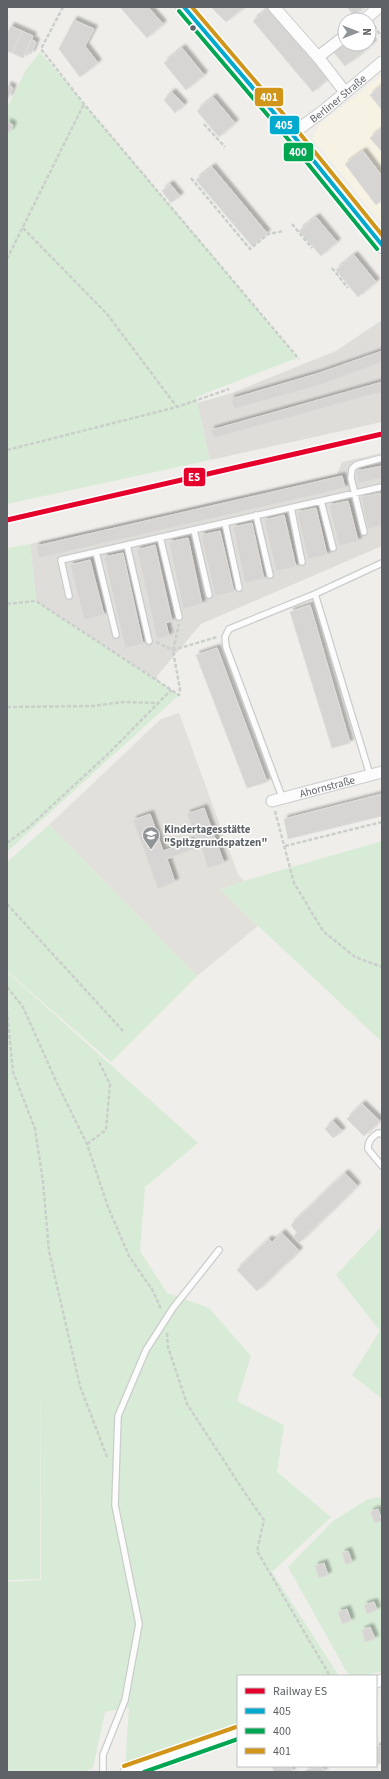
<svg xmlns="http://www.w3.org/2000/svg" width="389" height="1779" viewBox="0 0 389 1779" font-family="'Source Sans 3',sans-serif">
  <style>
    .commercial { fill: #f7f3e4 }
    .industrial { fill: #dfddda }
    .education { fill: #e2e0da }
    .green { fill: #d8ebd6 }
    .building { fill: #d6d5d3; stroke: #deddd9; filter: url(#shadow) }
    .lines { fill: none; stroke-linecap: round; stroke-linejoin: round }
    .lane-casing { stroke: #cbcccc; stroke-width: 8 }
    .street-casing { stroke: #cbcccc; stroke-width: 13 }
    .secondary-casing { stroke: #cacacb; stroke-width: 18 }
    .path { stroke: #cacfcc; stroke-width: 2.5; stroke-dasharray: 4 2; stroke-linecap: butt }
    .lane { stroke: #fdfcfc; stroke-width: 5.5 }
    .street { stroke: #fdfcfc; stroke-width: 11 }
    .secondary { stroke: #fdfcfc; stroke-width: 16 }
    .bus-1-casing { stroke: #fff; stroke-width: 7 }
    .bus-2-casing { stroke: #fff; stroke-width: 7 }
    .bus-3-casing { stroke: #fff; stroke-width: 7 }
    .bus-1 { stroke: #00a9ce; stroke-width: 4 }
    .bus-2 { stroke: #00a651; stroke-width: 4 }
    .bus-3 { stroke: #d1951a; stroke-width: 4 }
    .rail-1-casing { stroke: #fff; stroke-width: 8 }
    .rail-1 { stroke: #e4002b; stroke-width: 5 }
    .bus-dot { fill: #5f6368; stroke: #fff; stroke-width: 1.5 }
    .labels { text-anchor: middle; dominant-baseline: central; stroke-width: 3; stroke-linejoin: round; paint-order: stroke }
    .street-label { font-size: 11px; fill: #5f6368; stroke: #fff }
    .poi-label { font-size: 11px; font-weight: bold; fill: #5f6368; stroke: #fff; text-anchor: start }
    .line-badge { stroke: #fff; stroke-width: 1.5 }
    .badge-label { font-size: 11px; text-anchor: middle; font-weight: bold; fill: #fff }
  </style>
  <defs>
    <filter id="shadow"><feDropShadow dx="3.5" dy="-3.5" stdDeviation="1" flood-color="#0004"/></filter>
  </defs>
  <rect width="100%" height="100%" fill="#efeeea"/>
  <path class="commercial" d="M382 75V224L313 139 318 126Z"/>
  <path class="industrial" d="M382 320V422L210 460 197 403 232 393 336 351Z
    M382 453V546L201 624 157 676 158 681 36 601 30 544 337 474 342 462Z"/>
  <path class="education" d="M179 713 238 874 244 881 220 890 258 926 197 976 49 825 161 719Z"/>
  <path class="green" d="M40 52 209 251 297 358 196 397 210 460 7 504V108L26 70Z
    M30 544 36 601 179 695 7 852V548Z
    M49 825 197 976 111 1062 7 971V862Z
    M382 841V1042L220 890 244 881Z
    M7 972 198 1143 145 1187 140 1251 167 1293 209 1308 251 1356 237 1401 284 1425 277 1472 331 1517 272 1572 339 1676H238V1724L125 1765 129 1708 105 1712 93 1768 83 1772H7V1582L41 1580 40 1354V1579L7 1580V1358L21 1356 7 1358Z
    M382 1226V1399L352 1375 380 1331 336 1275Z
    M380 1497 382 1501V1671L365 1676H349L288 1567 333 1521 368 1499Z"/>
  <path class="building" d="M120 7H148L163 24 147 38Z
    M211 7H240L242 9 226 22Z
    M347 7H364L354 16Z
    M269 8 328 79 313 92 253 21Z
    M74 20 94 29 85 46 98 63 80 77 59 49Z
    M11 26 22 31 12 53 7 51V34Z
    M22 31 33 36 23 58 12 53Z
    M369 38 373 43 353 61 352 60 345 66 332 50 345 41V44H369Z
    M31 39 36 42 31 54 26 52Z
    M182 48 204 75 186 90 164 63Z
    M8 85 13 88 8 99 7 88Z
    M382 85V110L370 95Z
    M172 92 184 105 175 113 164 100Z
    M213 97 235 123 219 137 197 111Z
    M7 122 13 125 10 132 7 131Z
    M382 128V152L370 138Z
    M363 151 382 176V200L376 205 345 164Z
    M212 167 267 233 252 246 196 180Z
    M170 184 180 196 171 203 162 191Z
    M316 217 337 242 321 256 299 231Z
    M354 255 376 282 358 297 336 270Z
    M382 351V362L320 385 234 409 231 399 319 373Z
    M382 382V392L214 438 211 430Z
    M382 466V478L359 483 356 471Z
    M342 476 345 488 39 558 36 546Z
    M380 493 382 502V526L368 529 361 497Z
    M348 501 358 541 339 546 329 505Z
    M316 508 327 555 308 559 297 512Z
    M284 515 296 567 276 571 264 520Z
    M252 523 264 579 245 583 233 527Z
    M220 531 234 592 215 596 201 535Z
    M188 538 202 604 183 609 169 542Z
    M155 545 172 621 166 623 169 636 157 639 137 550Z
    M123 553 143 644 125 648 104 557Z
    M90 560 104 615 84 620 70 565Z
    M310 605 350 743 332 748 290 612Z
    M217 648 267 782 247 788 196 655Z
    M382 794V816L288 839 284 819Z
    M204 808 224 863 208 868 201 846 167 859 175 882 158 889 133 820 150 814 163 851 196 839 187 814Z
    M362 1104 380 1121 364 1136 347 1119Z
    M333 1121 342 1131 333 1138 325 1129Z
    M345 1173 357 1186 299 1243 293 1237 297 1233 291 1225Z
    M282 1233 299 1251 257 1291 237 1270 269 1239 272 1242Z
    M378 1509 382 1521 375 1523 370 1512Z
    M348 1551 352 1562 346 1565 342 1553Z
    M324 1563 328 1575 319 1578 315 1566Z
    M374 1602 377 1610 367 1614 364 1605Z
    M347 1609 351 1621 342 1624 338 1612Z
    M370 1627 375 1639 365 1642 362 1630Z
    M382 1745V1763L376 1765V1747Z
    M272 1766H291L292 1772H274Z
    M318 1766H322L324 1772H307L306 1770Z"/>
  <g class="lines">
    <g class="lane-casing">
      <path id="lane" d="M321 501 333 548
        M291 508 302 562
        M256 515 270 575
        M225 523 239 588
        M194 530 209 595
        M364 532 351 478 352 469 356 465 382 458
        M160 537 179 617
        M127 545 149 641
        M96 552 116 635
        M315 594 370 775
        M69 596 61 560 382 487
        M282 797 226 647 225 637 229 629 315 594 382 563
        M382 1134 378 1133C371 1138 368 1141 368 1149L382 1166
        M103 1772V1755L125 1700 139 1624 115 1505 118 1416 146 1350 173 1308 219 1250"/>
    </g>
    <g class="street-casing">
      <g id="street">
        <path d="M274 7 318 57 345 92"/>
        <path d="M364 20 379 7"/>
        <path d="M318 57 345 36"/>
        <path id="s1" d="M292 134 323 111 382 62"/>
        <path id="s2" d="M272 801 382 772"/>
        <path d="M376 1682 382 1680"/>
        <path d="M126 1772 238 1733"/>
      </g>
    </g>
    <g class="secondary-casing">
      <path id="secondary" d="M184 7 292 134 382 245"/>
    </g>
    <path class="path" d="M63 7 41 49 84 104 299 359
      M374 26 382 37
      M204 124 225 147
      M191 178 250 249 268 234 284 231
      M292 224 312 248
      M23 228 107 314 177 407
      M7 259 84 104
      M332 268 348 288
      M7 450 177 407 229 389
      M7 604 36 601 179 695 180 689 173 651 179 624
      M156 642 173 650 217 637
      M7 707 93 706 122 702 157 703
      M275 811 294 883 323 931 355 957 382 967
      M7 843 30 826 109 753 171 690
      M285 846 382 822
      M7 904 124 1032
      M7 987 23 1007 56 1081 87 1144 108 1207 129 1256 153 1291 161 1309
      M7 1011 13 1072 35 1129 43 1182 49 1251 80 1386 107 1457
      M87 1144 106 1130 110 1084 98 1060
      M167 1333 168 1347 187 1404 245 1493 264 1520 257 1551 330 1676"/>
    <use href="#lane" class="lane"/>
    <use href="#street" class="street"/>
    <use href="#secondary" class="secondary"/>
    <g class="bus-1-casing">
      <path id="bus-1" d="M184 7 292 134 382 245"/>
    </g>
    <g class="bus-2-casing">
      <path id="bus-2" d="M179 11 287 138 377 249
        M144 1772 238 1739"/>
    </g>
    <g class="bus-3-casing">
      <path id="bus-3" d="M192 7 297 130 382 235
        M124 1766 236 1727"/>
    </g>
    <use href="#bus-1" class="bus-1"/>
    <use href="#bus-2" class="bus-2"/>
    <use href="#bus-3" class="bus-3"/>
    <g class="rail-1-casing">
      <path id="rail-1" d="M7 520 382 434"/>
    </g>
    <use href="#rail-1" class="rail-1"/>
  </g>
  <defs>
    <g id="school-pin" transform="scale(0.9)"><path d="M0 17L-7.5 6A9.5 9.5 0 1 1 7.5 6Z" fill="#919496" stroke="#fff"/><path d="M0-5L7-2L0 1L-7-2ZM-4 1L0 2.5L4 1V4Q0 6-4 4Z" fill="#fff"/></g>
  </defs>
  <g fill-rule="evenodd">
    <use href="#school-pin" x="151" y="835"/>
  </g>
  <circle class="bus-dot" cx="193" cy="28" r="3.5"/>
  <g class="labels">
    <g class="street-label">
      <text stroke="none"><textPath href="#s1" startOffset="58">Berliner Straße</textPath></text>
      <text stroke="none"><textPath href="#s2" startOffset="57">Ahornstraße</textPath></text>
    </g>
    <g class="poi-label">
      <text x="164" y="829">Kindertagesstätte<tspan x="164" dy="13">"Spitzgrundspatzen"</tspan></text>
    </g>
  </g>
  <g class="line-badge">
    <rect x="254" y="87" width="30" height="20" rx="4" fill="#d1951a"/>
    <rect x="269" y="115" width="31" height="20" rx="4" fill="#00a9ce"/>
    <rect x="283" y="142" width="31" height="20" rx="4" fill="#00a651"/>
    <rect x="183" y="467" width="23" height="20" rx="4" fill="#e4002b"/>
  </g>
  <g class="badge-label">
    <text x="269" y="101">401</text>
    <text x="284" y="129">405</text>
    <text x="298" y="156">400</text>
    <text x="194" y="481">ES</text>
  </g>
  <rect width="389" height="1779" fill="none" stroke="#5f6368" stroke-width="16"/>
  <rect x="237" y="1675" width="140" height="92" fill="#ffffff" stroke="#bfc1c3"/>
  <rect x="245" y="1688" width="20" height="6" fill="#e4002b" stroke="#bfc1c3"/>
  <text x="273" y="1695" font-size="12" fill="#5f6368">Railway ES</text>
  <rect x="245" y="1708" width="20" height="6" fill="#00a9ce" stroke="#bfc1c3"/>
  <text x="273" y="1715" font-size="12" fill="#5f6368">405</text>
  <rect x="245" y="1728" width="20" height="6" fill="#00a651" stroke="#bfc1c3"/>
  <text x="273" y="1735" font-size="12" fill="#5f6368">400</text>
  <rect x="245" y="1748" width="20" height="6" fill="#d1951a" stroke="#bfc1c3"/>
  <text x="273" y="1755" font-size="12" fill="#5f6368">401</text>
  <g transform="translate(357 32) rotate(90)"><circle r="19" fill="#ffffff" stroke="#bfc1c3"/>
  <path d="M0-3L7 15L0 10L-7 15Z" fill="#919496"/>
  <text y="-6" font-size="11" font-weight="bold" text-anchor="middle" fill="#5f6368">N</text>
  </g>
</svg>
